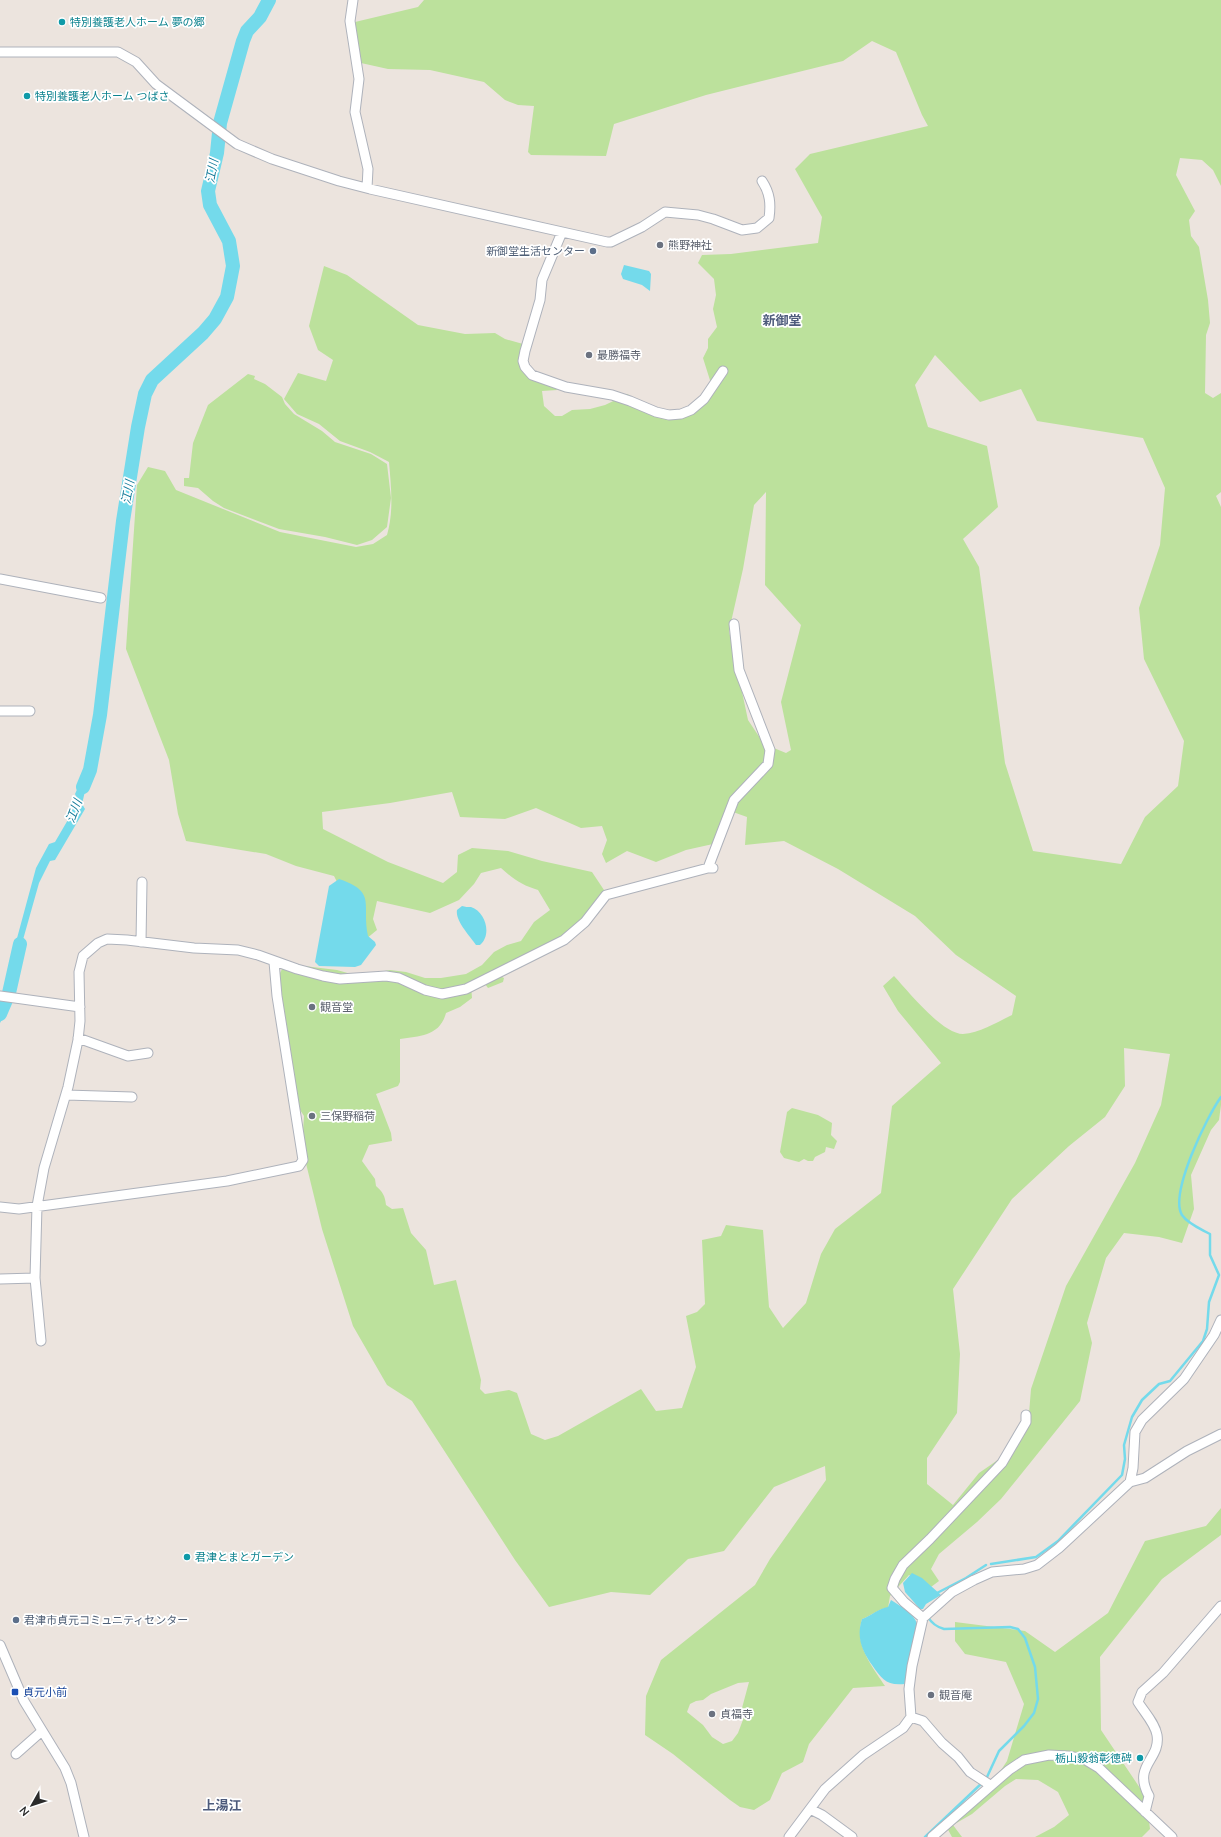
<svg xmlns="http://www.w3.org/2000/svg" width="1221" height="1837" viewBox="0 0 1221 1837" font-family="'Nunito Sans','Noto Sans JP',sans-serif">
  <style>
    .green { fill: #bce19c; fill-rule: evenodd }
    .water { fill: #74daeb }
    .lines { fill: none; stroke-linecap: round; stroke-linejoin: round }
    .stream { stroke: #74daeb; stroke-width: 2.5 }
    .river { stroke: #74daeb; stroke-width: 14 }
    .minor-casing { stroke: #aeb2bb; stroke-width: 11 }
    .minor { stroke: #fff; stroke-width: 9 }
    .culture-dot { fill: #0f9aa8; stroke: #fff; stroke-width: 1.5 }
    .worship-dot { fill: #6b7280; stroke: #fff; stroke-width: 1.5 }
    .service-dot { fill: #5c6f8a; stroke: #fff; stroke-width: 1.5 }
    .transit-dot { fill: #1a4fb4; stroke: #fff; stroke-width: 1.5 }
    .labels { text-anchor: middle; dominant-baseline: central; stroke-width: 3.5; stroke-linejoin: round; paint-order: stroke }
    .culture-label { font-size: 11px; fill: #0d838f; stroke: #fff; text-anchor: start }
    .worship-label { font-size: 11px; fill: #5b616d; stroke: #fff; text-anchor: start }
    .service-label { font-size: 11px; fill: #4e5e75; stroke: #fff; text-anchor: end }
    .transit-label { font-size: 11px; fill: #164399; stroke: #fff; text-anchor: start }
    .water-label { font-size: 12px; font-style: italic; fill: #127a99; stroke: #fff }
    .quarter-label { font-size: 13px; font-weight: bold; fill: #4d5a7b; stroke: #fff }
  </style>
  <rect width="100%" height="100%" fill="#ece4de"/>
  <path class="green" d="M424 0H1221V186L1213 170 1202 160 1180 158 1176 175 1195 211 1189 220 1191 236 1199 247 1208 300 1210 323 1206 335 1205 393 1213 398 1221 393V492L1216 496 1221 507V1105L1219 1120 1211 1130 1191 1175 1194 1209 1182 1243 1159 1237 1124 1233 1106 1258 1087 1323 1092 1343 1080 1401 1001 1499 977 1522 939 1554 931 1569 939 1581 931 1587 909 1575 890 1596 888 1608C879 1608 871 1616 862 1619 854 1645 872 1666 885 1686L853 1688 809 1744 803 1762 782 1773 770 1800 754 1810 740 1807 730 1800 673 1754 645 1735 646 1696 661 1660 755 1585 770 1559 826 1480 825 1466 774 1487 724 1551 688 1559 650 1595 611 1592 549 1607 515 1560 412 1401 387 1385 353 1326 322 1229 302 1147 304 1116 295 1102 283 1022 279 975 282 969 296 965 337 970 358 976 390 970 406 972 425 978H441L466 974 482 965 494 952 507 945 521 941 534 922 550 910 538 890C523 886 513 879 501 868L481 873 474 884 459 900 430 913 377 901 373 919 377 930 366 939 334 876 296 866 266 854 186 841 178 814 169 760 126 649 137 485 148 467 165 471 176 490 280 532 356 547 373 544 387 535C394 511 391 487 389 462L370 452 340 441 319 424 297 414 284 399 298 373 326 381 333 360 318 350 309 326 324 266 347 275 418 325 465 334 495 333 505 339 523 344 521 364 556 388 557 390 542 391 544 406 555 416H562L572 410 590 409 605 405 628 394 632 403 656 417 693 411 714 393 703 358 708 348V339L717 327 713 309 716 295 714 279 698 263 702 255 731 254 818 243 822 217 795 169 810 154 928 126 922 115 896 52 872 41 843 61 706 95 614 124 606 156 531 155 528 152 534 106 518 105 505 100 484 82 430 70 388 69 361 63 355 22 418 7ZM935 355 980 402 1021 389 1037 421 1143 438 1165 488 1160 545 1139 608 1144 659 1184 741 1178 786 1145 817 1121 864 1033 851 1005 763 979 567 963 539 998 507 987 446 928 427 915 385ZM766 492 765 585 801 625 781 702 791 750 786 753 764 744 748 720 729 631 743 569 754 505ZM452 792 460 817 505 819 536 808 581 828 602 826 607 840 602 854 606 863 627 851 656 862 686 850 722 842 733 812 747 817 745 845 784 841 838 869 915 916 956 955 1016 996 1012 1015C997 1022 980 1033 963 1034 942 1034 908 991 894 976L883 986 898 1011 941 1063 892 1106 881 1193 835 1229 821 1254 806 1303 783 1328 769 1307 763 1230 726 1225 721 1236 702 1240 705 1304 697 1312 686 1316 696 1367 682 1408 656 1411 641 1389 558 1436 545 1440 531 1434 517 1393 509 1390 485 1394 480 1389 481 1380 456 1280 434 1285 426 1250 411 1233 403 1208 392 1209 386 1205C385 1196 383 1192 376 1186L375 1179 362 1161 369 1145 392 1141 391 1133 376 1094 398 1086 400 1082V1039C420 1036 440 1036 446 1013L460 1007 472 998 471 985 485 984 488 988 503 982 504 978 500 976 582 930 606 893 592 872 542 861 508 851 472 848 458 855 457 872 443 883 388 862 323 829 322 812 390 803ZM1124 1048 1170 1054 1161 1105 1135 1163 1066 1286 1031 1389 1028 1426 1005 1455 979 1473 953 1505 927 1484V1458L957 1413 960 1354 953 1289 1012 1199 1069 1146 1105 1117 1125 1086ZM749 1682 742 1708 744 1717 738 1733 732 1741 723 1744 712 1737 703 1725 687 1712 690 1704 696 1701 703 1700 711 1694 738 1683Z
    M248 374 255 376 254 379 265 384 282 397 285 404 294 414 322 431 335 442 371 454 387 464 391 498 387 527 372 540 357 545 325 537 279 529 224 508 213 501 198 488 184 486V478H189L193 443 208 405Z
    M792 1108 818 1115 832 1123 831 1135 837 1141 834 1149 826 1147 825 1152 815 1157 813 1161H808L804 1159 799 1162 784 1158 780 1152 787 1112Z
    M1221 1508V1535L1162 1579 1100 1657 1101 1730 1146 1797 1150 1829 1142 1837H1035L1054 1827 1069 1815 1058 1792 1038 1780 1016 1779 1005 1786 972 1814 953 1825 962 1837H952L946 1826 984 1796 1007 1761 1024 1704 1006 1662 965 1654 955 1641V1622L1025 1631 1055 1652 1108 1613 1145 1541 1206 1526Z"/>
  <path class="water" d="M624 265 649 271 651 274 650 291 642 285 623 279 621 274Z
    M90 770 82 804 85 809 55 860 50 861 39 883 17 961 15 962 12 960 13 953 36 868 49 844 55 842 69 818 77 798 75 794 84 774H86Z
    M339 879C378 892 361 905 368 936L375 942 376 945 361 965 355 967 319 966 315 962 329 886Z
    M462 906C465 907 468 907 471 907 486 912 492 935 480 945H476C470 936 455 921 457 910Z
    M0 1000 12 1002 0 1023Z
    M912 1573 922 1578 941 1595 926 1604 923 1609H920L905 1592 903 1583Z
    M891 1600C900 1606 914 1613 917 1624L905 1684C886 1686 882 1679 872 1665 862 1651 856 1637 862 1619 871 1616 879 1608 888 1607Z"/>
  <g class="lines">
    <path class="stream" d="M991 1564 1036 1557 1058 1541 1122 1475 1125 1459 1124 1445 1132 1417 1142 1400 1159 1384 1170 1381 1203 1341 1207 1329 1209 1302 1219 1275 1210 1255V1234C1201 1229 1188 1224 1182 1215 1169 1194 1207 1116 1221 1097
      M937 1593 966 1578 986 1565
      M925 1837 982 1783 987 1777 999 1751 1024 1726 1034 1713 1038 1699 1035 1667 1025 1638 1018 1629 1010 1627 944 1629C937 1627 932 1624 928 1617"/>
    <path class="river" d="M83 787 90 770 100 715 123 521 138 427 145 394 152 380 203 333 215 319 227 297 233 266 229 241 210 205 208 191 217 153 220 123 243 41 247 31 260 17 269 0
      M0 1014 9 993 20 944"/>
    <g class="minor-casing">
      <path id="minor" d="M353 0 350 21 359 79 355 112 368 169 367 188
        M0 52H118L136 62 156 84 237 144 272 159 339 181 370 189 607 242H611L642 227 665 212 698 215 713 219 742 230 757 228 769 218C771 204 770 193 762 181
        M562 232 542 280 540 300 525 351 523 361 525 367 532 375 566 387 612 395 630 401 656 412 669 415 681 414 691 410 704 399 723 371
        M0 579 101 598
        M0 711H30
        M708 868 734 800 768 764 770 750 739 670 734 624
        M141 942 142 882
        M0 996 80 1007
        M78 1038 128 1056 148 1053
        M66 1095 132 1097
        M0 1207 19 1209 227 1181 299 1166 303 1160 277 996 274 962
        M0 1279 35 1278
        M41 1341 35 1278 37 1206 44 1168 68 1087 78 1040 80 1021 79 972 83 956 98 943 107 939 127 940 194 948 238 950 258 955 297 969 323 976 340 979 386 976 399 978 425 990 442 994 466 989 564 940 585 922 606 895 708 868H713
        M1130 1482 1133 1468 1135 1432 1142 1420 1184 1379 1214 1335 1221 1320
        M923 1618 904 1602 892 1588 895 1579 903 1565 930 1539 1002 1463 1026 1422V1415
        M0 1645 24 1701 65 1768 71 1783 84 1837
        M911 1717 923 1721 942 1743 958 1757 970 1772 990 1785
        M16 1754 42 1731
        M810 1809 822 1815 852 1837
        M1145 1812 1149 1796C1132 1765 1161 1760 1157 1735 1155 1723 1144 1712 1138 1702L1142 1692 1163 1673 1221 1606
        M789 1837 825 1789 863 1755 903 1728 911 1717 909 1689 912 1666 923 1618 952 1592 974 1580 992 1572 1024 1569 1037 1565 1059 1548 1130 1482 1145 1478 1187 1451 1221 1434
        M932 1837 1009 1770 1024 1760 1049 1755 1068 1756 1084 1759 1099 1768 1172 1837"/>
    </g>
    <use href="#minor" class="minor"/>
  </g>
  <g class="culture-dot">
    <circle cx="62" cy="22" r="4"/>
    <circle cx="27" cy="96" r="4"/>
    <circle cx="187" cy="1557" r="4"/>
    <circle cx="1140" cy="1758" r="4"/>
  </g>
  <g class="worship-dot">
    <circle cx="660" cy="245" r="4"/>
    <circle cx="589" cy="355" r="4"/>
    <circle cx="312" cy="1007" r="4"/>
    <circle cx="312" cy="1116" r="4"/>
    <circle cx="931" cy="1695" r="4"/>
    <circle cx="712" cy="1714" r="4"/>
  </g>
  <g class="service-dot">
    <circle cx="593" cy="251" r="4"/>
    <circle cx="16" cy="1620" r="4"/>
  </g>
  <rect class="transit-dot" x="11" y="1688" width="8" height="8" rx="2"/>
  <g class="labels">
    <g class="culture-label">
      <text x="70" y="22">特別養護老人ホーム 夢の郷</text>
      <text x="35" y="96">特別養護老人ホーム つばさ</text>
      <text x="195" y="1557">君津とまとガーデン</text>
      <text x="1132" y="1758" text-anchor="end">栃山毅翁彰徳碑</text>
    </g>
    <g class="worship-label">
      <text x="668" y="245">熊野神社</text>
      <text x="597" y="355">最勝福寺</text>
      <text x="320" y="1007">観音堂</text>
      <text x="320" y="1116">三保野稲荷</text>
      <text x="939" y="1695">観音庵</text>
      <text x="720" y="1714">貞福寺</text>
    </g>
    <g class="service-label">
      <text x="585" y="251">新御堂生活センター</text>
      <text x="24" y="1620" text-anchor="start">君津市貞元コミュニティセンター</text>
    </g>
    <g class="transit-label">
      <text x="23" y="1692">貞元小前</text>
    </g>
    <g class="water-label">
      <text transform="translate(212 171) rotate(-80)">江川</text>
      <text transform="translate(128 492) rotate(-80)">江川</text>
      <text transform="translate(74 811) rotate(-69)">江川</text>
    </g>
    <g class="quarter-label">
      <text x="782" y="321">新御堂</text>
      <text x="222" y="1806">上湯江</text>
    </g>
  </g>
  <g transform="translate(32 1805) rotate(231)" stroke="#ffffff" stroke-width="3" paint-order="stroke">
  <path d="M0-3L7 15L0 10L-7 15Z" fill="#2b2b2b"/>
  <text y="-6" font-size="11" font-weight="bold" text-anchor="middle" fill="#2b2b2b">N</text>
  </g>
</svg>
